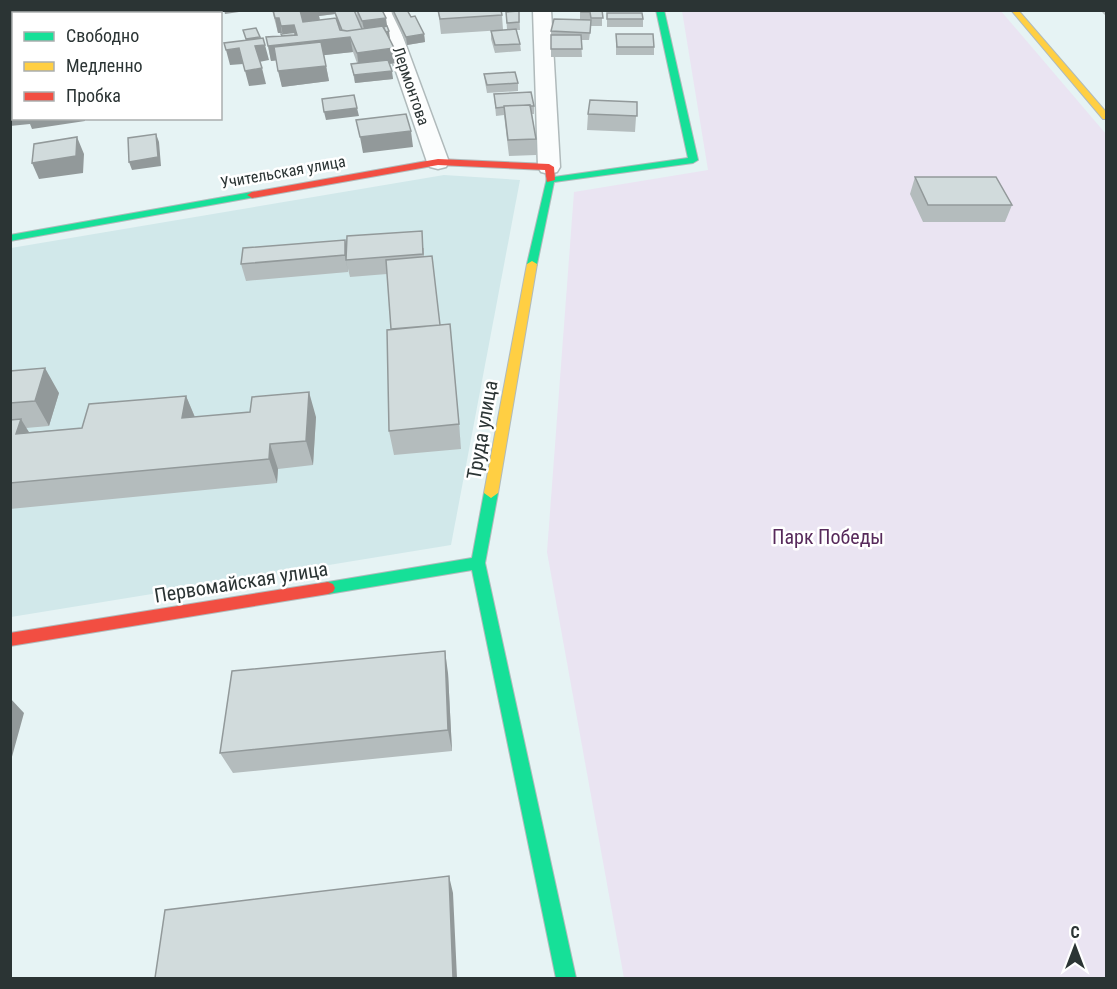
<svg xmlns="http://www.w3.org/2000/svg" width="1117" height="989" viewBox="0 0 1117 989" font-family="'Roboto Condensed',sans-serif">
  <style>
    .built { fill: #d1e8ea }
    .green { fill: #eae4f2 }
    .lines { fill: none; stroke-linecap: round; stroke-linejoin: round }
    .street-casing { stroke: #b0babb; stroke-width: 3 }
    .fast-casing { stroke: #b0babb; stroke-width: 2 }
    .slow-casing { stroke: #b0babb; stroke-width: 2 }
    .jam-casing { stroke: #b0babb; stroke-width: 2 }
    .street { fill: #fbfdfd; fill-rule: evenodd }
    .fast { fill: #16e098; fill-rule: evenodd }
    .slow { fill: #ffcf43; fill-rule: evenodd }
    .jam { fill: #f24e42; fill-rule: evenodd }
    .wall { fill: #b4bcbd; fill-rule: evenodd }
    .shaded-wall { fill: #92999a }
    .building { fill: #d1dbdc; stroke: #92999a; stroke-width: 1.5 }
    .labels { text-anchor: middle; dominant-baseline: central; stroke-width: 5; stroke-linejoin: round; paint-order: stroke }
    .far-street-label { font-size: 16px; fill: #2b3434; stroke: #fff }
    .street-label { font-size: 20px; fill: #2b3434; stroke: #fff }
    .park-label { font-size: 20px; fill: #572a5b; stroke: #fff }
  </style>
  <rect width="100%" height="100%" fill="#e6f3f4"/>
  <path class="built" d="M444 175 520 180 451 545 11 617V248Z"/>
  <path class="green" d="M682 11H1001L1106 134V978H624L547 552 574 192 708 170Z"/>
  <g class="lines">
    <g class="street-casing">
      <path id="street" d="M375 10H393L449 162 446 167 438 169 430 167 427 162Z
        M533 10H551L560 167 557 172 549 174 541 172 538 167Z"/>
    </g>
    <g class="fast-casing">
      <path id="fast" d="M656 10H664L698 160 693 163 554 182 537 264 536 266H528L527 264 547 178 688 158Z
        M252 192 257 195 255 197 10 241V235Z
        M491 488 498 493 485 563 576 978H556L472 570 328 594 323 592 321 588 323 584 328 582 472 558 484 493Z"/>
    </g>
    <g class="slow-casing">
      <path id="slow" d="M1011 10H1018L1106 112V119H1103Z
        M532 261 537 264 498 493 491 498 484 493 527 264Z"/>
    </g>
    <g class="jam-casing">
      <path id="jam" d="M438 159 549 164 554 167 555 180 547 182 545 170 438 165 252 198 247 195 252 192Z
        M328 582 333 584 335 588 333 592 328 594 10 646V633Z"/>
    </g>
    <use href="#street" class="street"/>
    <use href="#fast" class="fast"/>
    <use href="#slow" class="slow"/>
    <use href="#jam" class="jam"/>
  </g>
  <path class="wall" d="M272 10H354L358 20 356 10H382L390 39H389L394 48 396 63 389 64 393 79 355 83 351 64 357 63 353 52 324 55 329 81 282 87 276 60 271 61 268 46 281 36 282 34V33H278ZM335 14 336 18 340 30 320 20 319 16Z
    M391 10H407L424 34 425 42 407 45 392 14Z
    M438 10 502 15 503 30 441 34Z
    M580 10H602V26H591L589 40H581L582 57H551V31L580 20Z
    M1102 10H1107V17L1102 12Z
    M519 11 520 30H516L520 44 521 51 495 53 491 39V31L507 30 506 12Z
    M607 13 643 19V27H607Z
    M616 34 654 47V55H616Z
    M484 74 518 83V91L487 93 485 82Z
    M494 94 534 106V114H532L536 139V155L509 156 504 115 496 116Z
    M637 102 635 132 587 130 588 114Z
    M915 177 1012 205 1005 222H923L910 194Z
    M345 240 347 249 424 248V257L440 325 450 324 461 449 394 455 389 431 391 329 387 274 350 277 348 269V272L246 281 241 264Z
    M10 371 59 393 49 426 26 428 29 432 82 428 186 396 195 417H316L313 465 278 469 277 483 10 509Z
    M448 673 452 751 233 773 220 753Z"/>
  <path class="shaded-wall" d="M18 10H22L23 14H14V29H10V13Z
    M44 10H50L51 14H38V11Z
    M108 10H122L123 14H108Z
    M224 10H238L239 12 225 14Z
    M300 10H334L335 14 319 16 320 21 302 24Z
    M275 18H279L282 33H278Z
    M386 18 388 32 389 31 390 39 367 42 362 21Z
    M294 25 297 40 284 41 281 26Z
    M424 34 425 42 407 45 406 37Z
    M350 37 353 52 271 61 268 46Z
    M10 41H14V49H11L10 48Z
    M265 45 269 60 259 62 255 46Z
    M239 48 243 64 230 65 226 50Z
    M394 48 396 63 359 68 357 53Z
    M326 66 329 81 282 87 278 71Z
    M262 68 266 84 249 86 245 71Z
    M392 71 393 79 355 83 354 75Z
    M357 108 359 116 326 120 324 112Z
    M10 109H14V118H85V121L32 129 30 124 10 126Z
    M411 131 413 147 363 153 360 137Z
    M156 134 159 142 161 166 132 170 129 162Z
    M77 137 84 154 83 173 39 179 32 163Z
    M345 240 348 257 346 260 348 272 345 255Z
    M450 324 452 349 461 449 459 424Z
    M45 368 59 393 49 426 35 401Z
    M309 392 316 417 313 465 306 441Z
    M186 396 196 420 182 418Z
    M21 419 36 444 16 434Z
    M270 444 278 469 277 483 269 459Z
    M445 651 448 673 452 751 448 730Z
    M10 698 24 713 10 764Z
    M449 876 453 893 457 978H453Z"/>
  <path class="building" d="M10 10H18V12L10 13Z
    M25 10H44L38 11V14H26Z
    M59 10H88L89 14H60Z
    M89 10H108V14H90Z
    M181 10H209L210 14H179L181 13Z
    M273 10H300L303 22 336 18 340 30 347 31 383 26 394 48 357 53 350 37 268 46 266 37 297 35 294 25 281 26 279 18H275Z
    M334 10H354L362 29 347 31 342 30Z
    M357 10H382L386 18 362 21Z
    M393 10H407L411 17 415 16 424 34 406 37Z
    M438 10H501L502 15 440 19Z
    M580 10H602L603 18H591L590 12H581Z
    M519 11V22L507 23 506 12Z
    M607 13H642L643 19H607Z
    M554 19 591 20 590 33 551 31Z
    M387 26 389 31 386 32 383 27Z
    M256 28 260 37 246 39 243 30Z
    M516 29 520 44 495 45 491 31Z
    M295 32V35L282 36 281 34Z
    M616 34H653L654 47H617Z
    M551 35H581L582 49H551Z
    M263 38 265 45 255 46 262 68 245 71 239 48 226 50 224 43Z
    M321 42 326 66 278 71 274 47Z
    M388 60 392 71 354 75 351 64Z
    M515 72 518 83 487 85 484 74Z
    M14 79V109H10V80Z
    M531 92 534 106H530V105L504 106V107L496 108 494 94Z
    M354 95 357 108 324 112 322 99Z
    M590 100 637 102V116L588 114Z
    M530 105 536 139 508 140 504 106Z
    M406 114 411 131 360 137 356 120Z
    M156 134 158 157 129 162 128 138Z
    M77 137 76 156 32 163 34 144Z
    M915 177H996L1012 205H928Z
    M422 231 423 254 346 260 347 236Z
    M345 240V255L241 264 243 248Z
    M432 256 440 325 391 329 386 260Z
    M450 324 459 424 389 431 387 330Z
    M45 368 35 401 10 403V371Z
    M309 392 306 441 270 444 269 459 10 483V420L21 419 16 434 82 428 89 404 186 396 182 418 250 412 252 397Z
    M445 651 448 730 220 753 232 671Z
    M449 876 453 978H155L165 910Z"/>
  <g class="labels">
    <g class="far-street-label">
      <text transform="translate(411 86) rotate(71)">Лермонтова</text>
      <text transform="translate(283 172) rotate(-10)">Учительская улица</text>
    </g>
    <g class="street-label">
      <text transform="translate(482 430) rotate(-80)">Труда улица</text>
      <text transform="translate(241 582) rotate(-9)">Первомайская улица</text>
    </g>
    <g class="park-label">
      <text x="828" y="537">Парк Победы</text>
    </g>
  </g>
  <rect width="1117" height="989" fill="none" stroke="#2b3434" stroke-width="24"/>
  <rect x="12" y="12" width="210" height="108" fill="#ffffff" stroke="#aaaeae" stroke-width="1.5"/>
  <rect x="24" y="32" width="30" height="9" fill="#16e098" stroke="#aaaeae" stroke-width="1.5"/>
  <text x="66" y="42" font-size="18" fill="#2b3434">Свободно</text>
  <rect x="24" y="62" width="30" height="9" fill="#ffcf43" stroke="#aaaeae" stroke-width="1.5"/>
  <text x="66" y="72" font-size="18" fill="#2b3434">Медленно</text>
  <rect x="24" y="92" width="30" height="9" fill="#f24e42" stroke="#aaaeae" stroke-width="1.5"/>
  <text x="66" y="102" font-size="18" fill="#2b3434">Пробка</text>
  <g transform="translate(1075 947)" stroke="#ffffff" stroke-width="4.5" paint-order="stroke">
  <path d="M0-4.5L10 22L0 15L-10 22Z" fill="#2b3434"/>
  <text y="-9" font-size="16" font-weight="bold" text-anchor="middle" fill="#2b3434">С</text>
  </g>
</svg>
